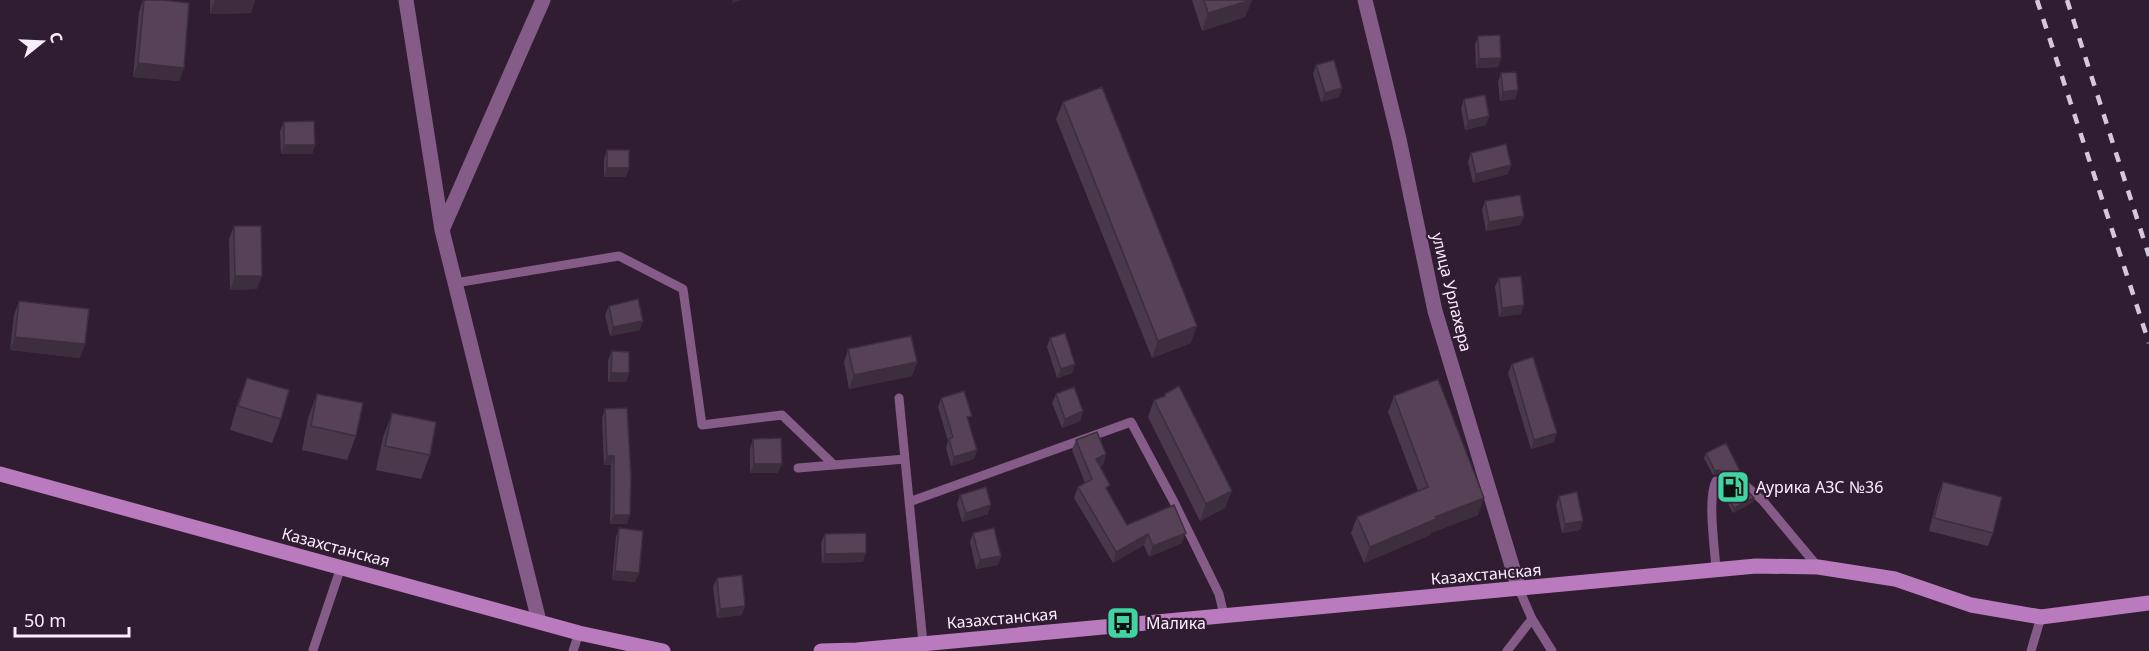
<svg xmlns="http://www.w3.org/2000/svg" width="2149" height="651" viewBox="0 0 2149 651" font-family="'Noto Sans',sans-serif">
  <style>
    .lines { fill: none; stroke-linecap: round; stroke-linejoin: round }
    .service { stroke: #845c87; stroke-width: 9 }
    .minor { stroke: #845c87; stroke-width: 15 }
    .secondary { stroke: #ba7abe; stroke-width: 15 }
    .rail { stroke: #d6c8d8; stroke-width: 4.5; stroke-dasharray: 10 10; stroke-linecap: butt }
    .wall { fill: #4a384b }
    .shaded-wall { fill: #3c2e3d }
    .building { fill: #564157; stroke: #3c2e3d; stroke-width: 1.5 }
    .labels { text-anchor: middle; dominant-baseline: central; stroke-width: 4.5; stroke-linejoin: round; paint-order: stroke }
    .street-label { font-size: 16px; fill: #fbeefc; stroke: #301d32 }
    .poi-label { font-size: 16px; fill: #fbeefc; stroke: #301d32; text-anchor: start }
  </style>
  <rect width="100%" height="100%" fill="#301d32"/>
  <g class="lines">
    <path class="service" d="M455 283 619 256 683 289 702 425 782 415 834 465
      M899 398 923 643
      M798 468 905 459
      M1716 481C1707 498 1715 549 1716 570
      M1743 483 1763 501 1818 567
      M909 502 1131 422 1174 502 1219 594 1224 615
      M1519 589 1532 619 1552 651
      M313 650 341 567
      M573 651 579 633
      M1507 651 1532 619
      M2031 651 2041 617"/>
    <path class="minor" d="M406 0 442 230
      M1365 0 1399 139 1435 311 1519 589
      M539 621 442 230 543 0"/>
    <path class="secondary" d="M0 474 579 633 663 651
      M821 651 857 650 1756 566 1818 567 1895 579 1971 605 2041 617 2149 603"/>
    <path class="rail" d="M2037 0 2149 343
      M2067 0 2149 256"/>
  </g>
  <path class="wall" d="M143 0H162L184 68 179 81 133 77 139 12Z
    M210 0H255L251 13 210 14Z
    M1192 0H1252L1245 17 1202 31Z
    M1478 36 1501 58 1498 67 1476 68 1475 45Z
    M1316 65 1342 88 1339 97 1321 102 1313 74Z
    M1501 73 1518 90 1515 99 1500 101 1498 82Z
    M1464 99 1489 116 1486 125 1465 130 1461 108Z
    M1063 102 1191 343 1152 358 1056 119Z
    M284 122 315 145 312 154H281L280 131Z
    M607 150 626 177H604V159Z
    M1471 153 1511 165 1508 174 1473 183 1468 162Z
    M1485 201 1524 216 1520 225 1486 231 1482 210Z
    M234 226 257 289 230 290 229 239Z
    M1499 278 1521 314 1499 317 1495 287Z
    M19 301 80 358 10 350 14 315Z
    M609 306 640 330 610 336 605 315Z
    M1050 338 1075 364 1072 373 1057 378 1047 347Z
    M848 349 917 362 912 376 849 389 844 362Z
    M612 351 629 373 626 382H608V360Z
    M1512 364 1554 442 1531 449 1508 373Z
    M247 378 281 419 272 443 230 430 238 402Z
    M317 394 356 436 347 460 302 450 308 418Z
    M1056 394 1083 411 1080 421 1062 428 1052 403Z
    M1165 394 1225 508 1200 521 1148 417 1154 400 1164 396Z
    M1394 396 1478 515 1431 533 1430 535 1364 563 1351 533 1357 517 1418 491 1388 412Z
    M941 398 977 450 974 459 951 466 946 448 948 441 938 407Z
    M605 409 627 524H610L611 465H604L602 418Z
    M392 413 430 455 421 479 376 470 383 437Z
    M753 439 778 473H750V448Z
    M1076 440 1106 454 1103 465 1100 466 1108 492 1127 525 1182 543 1149 557 1144 545 1113 563 1074 498 1078 487 1085 483 1072 450Z
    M1706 453 1741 473 1738 479V481L1754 498 1753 502 1733 513 1720 489 1723 483 1721 477 1718 474 1713 475 1704 458Z
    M1943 482 1993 533 1988 546 1929 531 1938 495Z
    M960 495 988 514 962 522 957 504Z
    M1559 496 1583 521 1580 530 1562 533 1556 505Z
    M619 528 639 573 635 582 612 580 616 537Z
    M973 533 1001 556 998 565 976 569 970 542Z
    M825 534 863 562 822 563 821 543Z
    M717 578 742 615 717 618 713 587Z"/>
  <path class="shaded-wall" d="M215 0H255L251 13 210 14Z
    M733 0H741L732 3Z
    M1252 0 1245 17 1202 31 1208 13Z
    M1501 58 1498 67 1476 68 1479 59Z
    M138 63 184 68 179 81 133 77Z
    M1342 88 1339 97 1321 102 1325 93Z
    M1518 90 1515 99 1500 101 1503 92Z
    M1489 116 1486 125 1465 130 1468 121Z
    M284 145H315L312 154H281Z
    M1511 165 1508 174 1473 183 1476 174Z
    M607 168H629L626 177H604Z
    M1524 216 1520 225 1486 231 1489 222Z
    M235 276H262L257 289 230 290Z
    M1524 305 1521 314 1499 317 1502 308Z
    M643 321 640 330 610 336 613 327Z
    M1197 326 1191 343 1152 358 1158 341Z
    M15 337 85 344 80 358 10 350Z
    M917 362 912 376 849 389 854 375Z
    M1075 364 1072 373 1057 378 1061 369Z
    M611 373H629L626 382H608Z
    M1083 411 1080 421 1062 428 1065 419Z
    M1557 433 1554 442 1531 449 1534 440Z
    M977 450 974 459 951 466 954 457Z
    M1106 454 1103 465 1092 469 1096 459Z
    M607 456H614L611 465H604Z
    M754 464H782L778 473H750Z
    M1719 470 1718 474 1713 475 1715 471Z
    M1232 491 1225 508 1200 521 1206 504Z
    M1484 498 1478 515 1431 533 1430 535 1364 563 1370 547 1435 517Z
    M1754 498 1753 502 1733 513 1734 508Z
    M991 505 988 514 962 522 966 513Z
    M614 515H630L627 524H610Z
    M1583 521 1580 530 1562 533 1565 524Z
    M1186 533 1182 543 1149 557 1153 546Z
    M1148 534 1144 545 1113 563 1116 552Z
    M866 553 863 562 822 563 825 554Z
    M1001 556 998 565 976 569 980 560Z
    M615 571 639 573 635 582 612 580Z
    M745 606 742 615 717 618 720 609Z"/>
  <path class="building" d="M144 0H162L189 3 184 68 138 63Z
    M1204 0H1251L1208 13Z
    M1500 35 1501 58 1479 59 1478 36Z
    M1334 60 1342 88 1325 93 1316 65Z
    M1516 72 1518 90 1503 92 1501 73Z
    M1102 87 1197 326 1158 341 1063 102Z
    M1485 95 1489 116 1468 121 1464 99Z
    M314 121 315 145H284V122Z
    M1506 144 1511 165 1476 174 1471 153Z
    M607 150H629V168H607Z
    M1520 195 1524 216 1489 222 1485 201Z
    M234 226H261L262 276H235Z
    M1521 276 1524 305 1502 308 1499 278Z
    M638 299 643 321 613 327 609 306Z
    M19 301 89 309 85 344 15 337Z
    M1065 333 1075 364 1061 369 1050 338Z
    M911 336 917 362 854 375 848 349Z
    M612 351 629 352V373H611Z
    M1533 357 1557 433 1534 440 1512 364Z
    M247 378 289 390 281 419 238 406Z
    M1438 379 1484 498 1435 517 1436 519 1370 547 1357 517 1428 487 1394 396Z
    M1179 386 1232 491 1206 504 1154 400 1165 396V394Z
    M1074 387 1083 411 1065 419 1056 394Z
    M964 391 972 416 967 417 977 450 954 457 949 439 953 437 941 398Z
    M317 394 363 403 356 436 311 426Z
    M627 408 631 476 630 515H614V456H607L605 409Z
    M392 413 436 422 430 455 385 446Z
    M1097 432 1106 454 1096 459 1110 485 1106 488 1127 525 1174 505 1186 533 1153 546 1148 534 1116 552 1078 487 1092 479 1076 440Z
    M781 438 782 464H754L753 439Z
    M1726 443 1741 473 1738 476V481L1754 498 1734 508 1722 485 1724 478 1723 472 1719 470 1715 471 1706 453Z
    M1943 482 2002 497 1993 533 1934 518Z
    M986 487 991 505 966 513 960 495Z
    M1577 492 1583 521 1565 524 1559 496Z
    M619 528 643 531 639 573 615 571Z
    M994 528 1001 556 980 560 973 533Z
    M866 533V553L825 554V534Z
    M742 575 745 606 720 609 717 578Z"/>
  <defs>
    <g id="fuel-square" transform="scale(1.725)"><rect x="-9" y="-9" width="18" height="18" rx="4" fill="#3fd4a2" stroke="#301d32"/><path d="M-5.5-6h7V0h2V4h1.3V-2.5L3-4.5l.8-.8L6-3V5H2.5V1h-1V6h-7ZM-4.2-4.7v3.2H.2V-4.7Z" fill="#111"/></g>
    <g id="bus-square" transform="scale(1.725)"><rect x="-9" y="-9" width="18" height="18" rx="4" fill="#3fd4a2" stroke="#301d32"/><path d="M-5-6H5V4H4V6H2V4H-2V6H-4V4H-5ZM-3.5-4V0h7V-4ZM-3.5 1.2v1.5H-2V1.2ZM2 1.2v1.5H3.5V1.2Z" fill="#111"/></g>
  </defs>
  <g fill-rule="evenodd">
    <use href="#fuel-square" x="1733" y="487"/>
    <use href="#bus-square" x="1123" y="623"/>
  </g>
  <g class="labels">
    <g class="street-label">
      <text transform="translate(1452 292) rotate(76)">улица Урлахера</text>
      <text transform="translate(336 547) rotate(15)">Казахстанская</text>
      <text transform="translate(1486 574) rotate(-5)">Казахстанская</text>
      <text transform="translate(1002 618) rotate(-5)">Казахстанская</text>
    </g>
    <g class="poi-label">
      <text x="1756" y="487">Аурика АЗС №36</text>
      <text x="1146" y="623">Малика</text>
    </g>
  </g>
  <g transform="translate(42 42) rotate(72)" stroke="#301d32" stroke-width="4.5" paint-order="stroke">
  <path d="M0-4.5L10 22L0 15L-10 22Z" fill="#fbeefc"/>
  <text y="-9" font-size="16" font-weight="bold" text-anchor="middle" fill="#fbeefc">С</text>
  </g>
  <path d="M15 627v9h114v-9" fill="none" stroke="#fbeefc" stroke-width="3"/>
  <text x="24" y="627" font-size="18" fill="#fbeefc" stroke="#301d32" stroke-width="4.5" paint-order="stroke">50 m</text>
</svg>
